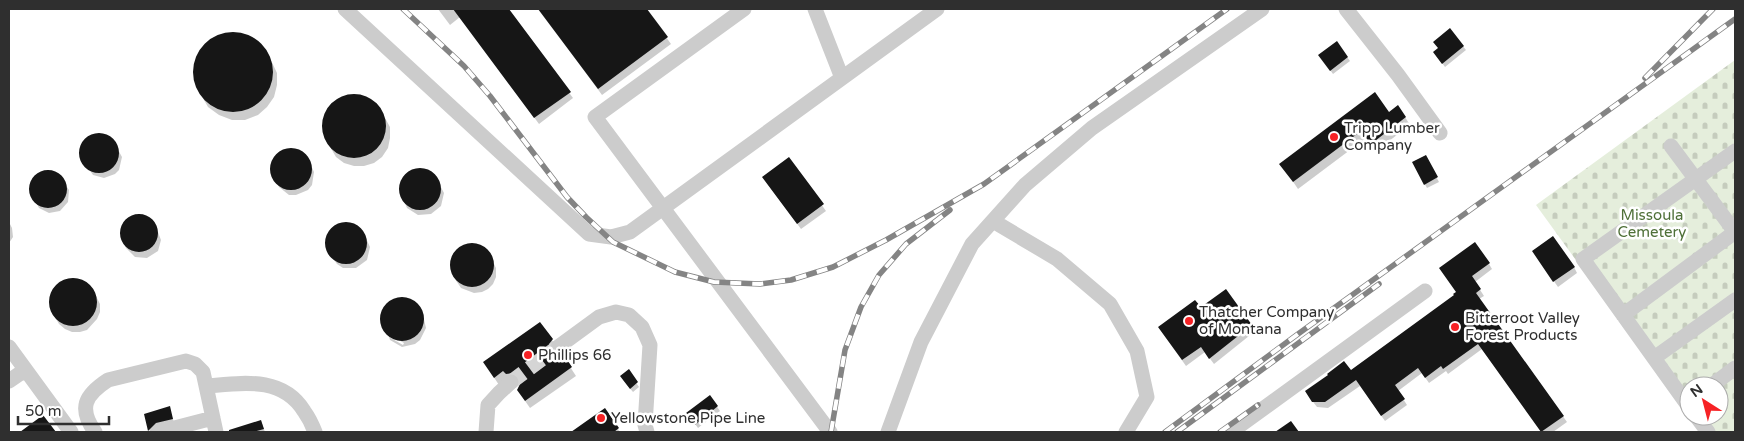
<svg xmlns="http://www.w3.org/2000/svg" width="1744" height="441" viewBox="0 0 1744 441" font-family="'Varela Round',sans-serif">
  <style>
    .cemetery { fill: url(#cemetery-stones) }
    .shadow { fill: #0003 }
    .building { fill: #161616 }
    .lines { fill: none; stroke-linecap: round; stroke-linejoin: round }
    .minor-tunnel { stroke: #d5d5d5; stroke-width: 15; stroke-dasharray: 15 8; stroke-linecap: butt }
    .minor { stroke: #ccc; stroke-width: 15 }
    .rail-casing { stroke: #848484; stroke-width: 5.5 }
    .rail { stroke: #fff; stroke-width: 4; stroke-dasharray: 11; stroke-linecap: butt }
    .poi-dot { fill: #f62225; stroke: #fff; stroke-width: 2 }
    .labels { text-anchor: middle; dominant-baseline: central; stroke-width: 5; stroke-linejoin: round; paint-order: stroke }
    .poi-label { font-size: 15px; fill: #2f2f2f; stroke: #fff; text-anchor: start }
    .park-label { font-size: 15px; fill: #4f7038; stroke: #fff }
  </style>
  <defs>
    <pattern id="cemetery-stones" width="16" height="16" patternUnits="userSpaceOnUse" patternTransform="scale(1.25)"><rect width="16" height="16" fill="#e5eedc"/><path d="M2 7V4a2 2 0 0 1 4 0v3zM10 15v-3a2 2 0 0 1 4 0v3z" fill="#c5ccbd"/></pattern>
  </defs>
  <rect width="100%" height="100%" fill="#fff"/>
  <path class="cemetery" d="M1735 60V432H1701L1689 416H1719V386H1689V416L1536 205Z"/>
  <path class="shadow" d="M438 9H508L573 98 539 124 460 17 450 25Z
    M539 9H646L671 44 602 95Z
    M1450 30 1466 50 1445 67 1437 56Z
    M236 33 248 36 259 43 267 52 277 73V85L274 97 267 107 258 115 245 120H232L219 115 208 107 196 86 194 73 196 60 202 48 212 39 224 34Z
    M1337 43 1350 61 1333 74 1322 59Z
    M353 95 364 96 373 101 380 109 390 127V138L388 148 382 157 374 163 364 166H354L344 163 336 157 326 140 323 130V120L327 110 334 103 343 97Z
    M1389 113 1405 117 1410 125 1376 151 1366 138 1298 189 1281 164Z
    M101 134 112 139 122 157 119 170 115 174 104 178 93 175 82 159V147L89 137Z
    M286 150 298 151 308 159 314 172 312 185 308 190 296 195H289L279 187 271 168 275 157Z
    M1425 156 1439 182 1427 188 1413 163Z
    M789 159 826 211 801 229 767 183Z
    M416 169 428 171 434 174 444 193 441 206 431 214 418 215 407 208 404 201 400 188 401 182 404 176Z
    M52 172 58 174 69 190 68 202 60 211 49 213 39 208 31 191 32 180 40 173Z
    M138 215 149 218 154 222 161 240 158 251 147 258 135 257 126 248 121 235 124 223 133 216Z
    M9 222 12 228 13 237 9 243Z
    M343 223 355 225 364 234 370 247 367 260 356 268H343L337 264 329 253 326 246 329 233 337 225Z
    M467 244 481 246 487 250 496 268V277L493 284 488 289 482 292 474 293 461 288 453 276 451 263 456 251Z
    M1537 257 1574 267 1577 273 1558 287Z
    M1489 264 1492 269 1475 282 1484 296 1479 299 1567 422 1553 432H1542L1482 349 1448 374 1446 371 1429 383 1422 373 1398 391 1407 405 1385 421 1360 386 1328 408 1317 407 1310 398 1350 371 1458 293 1444 274Z
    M74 278 82 280 93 290 100 304V312L97 319 87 330 80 332H72L65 329 59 324 51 310 49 302 50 295 54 288 59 282 67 279Z
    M1225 291 1254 332 1214 364 1205 352 1186 366 1159 328 1201 309Z
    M402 299 408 300 419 308 423 315 426 328 420 340 415 344 402 347 390 340 389 337 403 345 404 343 386 333 381 321 382 314 389 303Z
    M552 340 556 348 553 352 554 357 563 356 576 376 530 408 523 398 521 382 519 381 499 385 489 370Z
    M628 371 639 387 633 392 623 380Z
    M710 397 720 411 698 428 690 417Z
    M169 408 174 422 150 432 145 415Z
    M604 410 620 432H573Z
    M261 421 265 432H240L239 428Z"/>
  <path class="building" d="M453 9H509L571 92 534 118Z
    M538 9H647L668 37 598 89Z
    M1450 28 1464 46 1442 64 1433 52 1438 48 1433 42Z
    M193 72a40 40 0 1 1 80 0a40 40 0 1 1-80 0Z
    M1337 41 1348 57 1330 71 1318 55Z
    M1375 92 1389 112 1398 105 1406 117 1371 144 1361 131 1293 182 1279 164Z
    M322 126a32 32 0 1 1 64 0a32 32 0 1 1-64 0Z
    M79 153a20 20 0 1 1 40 0a20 20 0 1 1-40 0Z
    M270 169a21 21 0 1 1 42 0a21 21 0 1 1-42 0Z
    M1426 155 1438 177 1424 185 1412 162Z
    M789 157 824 204 797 224 762 177Z
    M399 189a21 21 0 1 1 42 0a21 21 0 1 1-42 0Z
    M29 189a19 19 0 1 1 38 0a19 19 0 1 1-38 0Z
    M120 233a19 19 0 1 1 38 0a19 19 0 1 1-38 0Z
    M325 243a21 21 0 1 1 42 0a21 21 0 1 1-42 0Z
    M1553 236 1575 267 1553 282 1532 251Z
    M1475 242 1490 263 1472 276 1481 289 1476 293 1564 416 1541 432 1478 344 1443 369 1441 366 1425 378 1418 368 1395 385 1405 399 1381 416 1356 380 1325 402H1312L1305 391 1328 375 1327 374 1344 361 1351 370 1454 295 1453 294 1456 292 1439 268Z
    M450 265a22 22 0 1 1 44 0a22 22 0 1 1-44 0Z
    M49 302a24 24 0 1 1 48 0a24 24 0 1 1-48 0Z
    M1226 289 1252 325 1209 359 1201 347 1182 360 1158 327 1195 300 1201 307Z
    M380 319a22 22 0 1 1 44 0a22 22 0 1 1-44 0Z
    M540 322 553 339 549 344 550 352 555 356 564 355 572 367 525 401 517 390 520 384V380L518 375 513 373 506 374 503 371 494 378 483 362Z
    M629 369 638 382 630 389 620 376Z
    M710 395 718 406 695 425 686 413Z
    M170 406 173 419 156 423 148 431 144 414Z
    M605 408 619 428 614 432H571Z
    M43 415 56 432H20Z
    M261 420 264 429 253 432H229V430Z
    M1291 421 1299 432H1275Z"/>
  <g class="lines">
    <path class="minor-tunnel" d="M511 382 558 347"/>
    <path class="minor" d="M345 9 589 234 611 237 630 232 937 9
      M744 9 595 117 830 432
      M815 9 842 78
      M1346 9 1398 75 1440 133
      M1671 146 1735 232
      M993 221 1057 259 1110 304 1137 351 1147 397 1126 432
      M1623 315 1735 232
      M9 347 71 432
      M558 347 599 317 616 312 629 315 642 327 650 345 645 425 647 432
      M1654 358 1735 300
      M9 381 25 370
      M207 386C243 383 282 376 304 411 309 418 312 424 315 432
      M1711 386 1735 368
      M1689 407 1583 259 1735 151
      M1696 416 1708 432
      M95 432C78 408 85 395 108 380L186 361 195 364 203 372 216 432
      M159 432 213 418
      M486 432 488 405 499 393 511 382
      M888 432 921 342 972 244 1025 185 1092 128 1262 9
      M1231 432 1425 291"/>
    <g class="rail-casing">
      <path id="rail" d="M403 9 464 66 490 96 567 197 586 217 613 242 675 272 714 282 760 284 791 280 833 267 886 240 984 184 1227 9
        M1645 78 1713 9
        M831 432 845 350 861 307 879 275 906 244 950 210
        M1165 432 1298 334 1735 19
        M1177 432 1379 284
        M1220 432 1258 405"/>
    </g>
    <use href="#rail" class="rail"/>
  </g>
  <g class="poi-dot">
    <circle cx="1334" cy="137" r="5"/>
    <circle cx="1189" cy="321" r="5"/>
    <circle cx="1455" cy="327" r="5"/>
    <circle cx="528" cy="355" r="5"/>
    <circle cx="601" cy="418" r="5"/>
  </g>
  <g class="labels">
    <g class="poi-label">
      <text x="1344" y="128">Tripp Lumber<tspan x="1344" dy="17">Company</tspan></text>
      <text x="1199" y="312">Thatcher Company<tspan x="1199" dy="17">of Montana</tspan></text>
      <text x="1465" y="318">Bitterroot Valley<tspan x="1465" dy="17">Forest Products</tspan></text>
      <text x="538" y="355">Phillips 66</text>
      <text x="611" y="418">Yellowstone Pipe Line</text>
    </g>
    <g class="park-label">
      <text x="1652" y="215">Missoula<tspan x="1652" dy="17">Cemetery</tspan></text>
    </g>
  </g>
  <rect width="1744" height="441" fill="none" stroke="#2f2f2f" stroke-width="20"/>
  <g transform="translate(1704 401) rotate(324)"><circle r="24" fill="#ffffff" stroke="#acacac"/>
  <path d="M0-4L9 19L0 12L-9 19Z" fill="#f62225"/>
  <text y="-8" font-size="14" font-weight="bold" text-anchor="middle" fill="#2f2f2f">N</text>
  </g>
  <path d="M18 416v8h91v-8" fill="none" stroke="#2f2f2f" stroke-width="2.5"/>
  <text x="25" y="416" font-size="15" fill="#2f2f2f" stroke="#ffffff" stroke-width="4" paint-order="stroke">50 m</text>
</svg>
